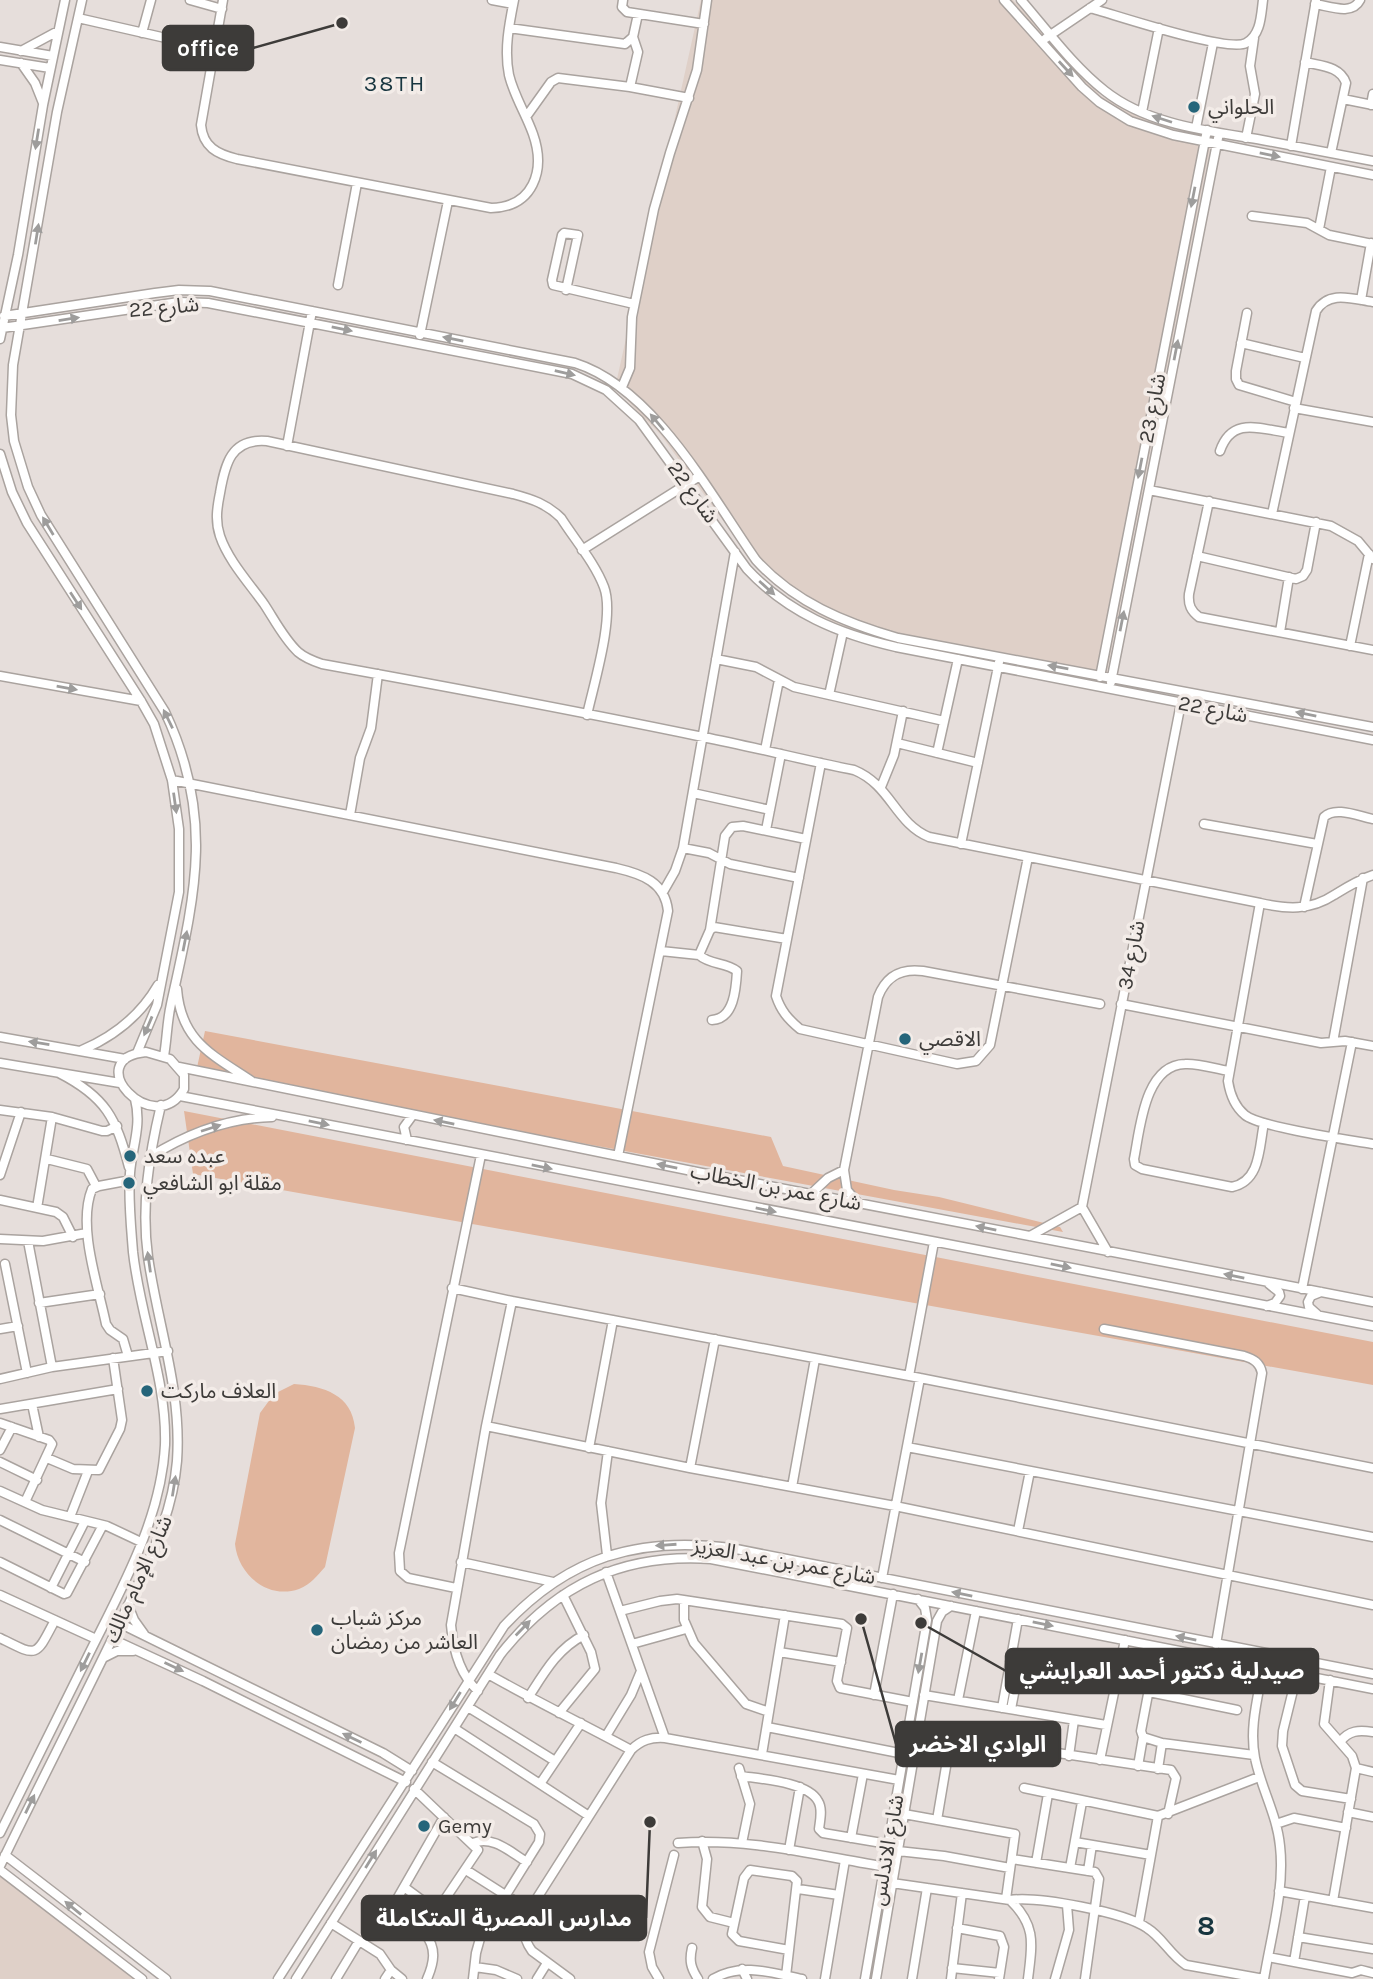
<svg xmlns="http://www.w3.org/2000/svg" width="1373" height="1979" viewBox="0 0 1373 1979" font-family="Karla,'Noto Sans Arabic',sans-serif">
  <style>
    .built { fill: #dfd0c8 }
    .green { fill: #e1b59d }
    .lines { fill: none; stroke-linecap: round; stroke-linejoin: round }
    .minor-casing { stroke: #aaa39f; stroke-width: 11 }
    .minor { stroke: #fff; stroke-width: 8 }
    .oneway { fill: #9e9d9c }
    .poi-dot { fill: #25657a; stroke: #f3ece8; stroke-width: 2.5 }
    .labels { text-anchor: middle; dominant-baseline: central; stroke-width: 7; stroke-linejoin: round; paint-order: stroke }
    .poi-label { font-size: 21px; fill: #3d3b39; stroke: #f3ece8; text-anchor: start }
    .street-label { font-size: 21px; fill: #3d3b39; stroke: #f3ece8 }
    .neighbourhood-label { font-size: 23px; letter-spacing: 2px; fill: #17353f; stroke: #f3ece8 }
    .district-label { font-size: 28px; font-weight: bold; letter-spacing: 2px; fill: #17353f; stroke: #f3ece8 }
    .leader { fill: none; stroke: #3d3b39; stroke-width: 2.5 }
    .callout-dot { fill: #3d3b39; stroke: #f3ece8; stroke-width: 2.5 }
    .callout { fill: #3d3b39; stroke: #3d3b39; stroke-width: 2.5 }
    .callout-label { font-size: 23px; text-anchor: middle; font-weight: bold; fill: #fff }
  </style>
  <rect width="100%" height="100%" fill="#e6dedb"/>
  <path class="built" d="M701 0H1013L1101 96 1137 116 1212 138 1105 682 906 646 853 632 804 607 762 571 745 551 661 435 615 388Z
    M0 1874 137 1979H0Z"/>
  <path class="green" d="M205 1031 771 1137 783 1166 894 1190 939 1197 1060 1227 1063 1232 196 1072Z
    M184 1111 1373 1342V1385L193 1174Z
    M294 1384C324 1386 352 1395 355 1428L325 1567C317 1576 311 1584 299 1589 267 1600 238 1574 235 1544L260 1413 274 1394Z"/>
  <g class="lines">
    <g class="minor-casing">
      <path id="minor" d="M82 0 57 112 13 365 11 415 14 441 28 487 41 515 165 712C215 818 195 895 171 1004 167 1021 167 1039 164 1056
        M190 0 222 9
        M223 0 201 125C203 147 217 154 237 159L491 208C533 207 546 171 533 134 526 114 514 96 509 75 504 50 509 25 514 0
        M492 0 513 4
        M623 0 622 7 627 12 704 24
        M1004 0 1082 87 1099 102 1130 121 1173 135 1373 175
        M1021 0C1047 30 1073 66 1105 91 1148 125 1209 131 1262 140 1299 147 1336 154 1373 161
        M1315 4C1329 6 1352 16 1360 0
        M1090 8C1116 15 1228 53 1246 43 1261 35 1261 15 1263 0
        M78 18 214 49
        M509 28 625 44 633 37 638 14
        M142 33 151 0
        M1046 38 1102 0
        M0 47 53 56
        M21 51 58 31
        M0 60 50 68
        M1305 62C1321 66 1340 66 1346 83L1331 153
        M21 63 35 83 43 103
        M630 87 638 52 633 37
        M1343 99 1373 105
        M1371 105 1373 94
        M1142 112 1159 28
        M526 117 551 82 558 78 630 87 689 98
        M1196 128 1213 43
        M1246 138 1255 94 1250 66 1254 38
        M1291 146 1316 0
        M1252 216 1307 223 1329 235 1373 244
        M1319 229 1331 167
        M338 285 357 183
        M566 290 578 235 564 233 562 235 552 280 553 285 634 304
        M1361 300 1371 243
        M1247 313 1236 371V379L1239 385 1296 402
        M4 316 155 293 179 290 210 291 575 363C654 388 710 494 756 560 794 602 845 623 898 638L1373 727
        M2 328 179 302 208 303 572 374 606 390 639 420 747 569C788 613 839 634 896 647L1373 740
        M420 335 448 201
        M0 339 18 255 43 105 65 0
        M1241 343 1305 358
        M622 387 630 368 632 317 654 209 670 153 697 70 707 0
        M1294 408 1373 422
        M287 446 312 311
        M1220 451C1232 416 1260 429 1289 433
        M0 454 12 492 27 523 141 701 154 724 172 780 179 829V892L157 1005 137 1053
        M1149 490 1331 526 1358 541 1373 559
        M1209 501 1189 594C1188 605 1191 611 1199 617L1373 650
        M1272 514 1316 311C1329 290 1352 299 1373 302
        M582 550 698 477
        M1197 556 1296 579 1303 576 1307 570 1316 522
        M1280 632 1289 577
        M1350 646 1369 554
        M716 659 756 667 794 687 944 721
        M0 676 141 701
        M1100 677 1207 130
        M1111 682 1219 133
        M829 695 843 632
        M587 715C594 683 615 616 604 587 595 563 575 540 561 518 547 504 532 499 513 494L267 441C231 438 225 464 220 493 217 508 215 521 220 536 228 560 249 583 264 604 274 619 284 639 298 652 305 658 313 661 322 664 449 687 577 711 703 737 754 747 803 760 854 770 891 785 895 823 929 837L1260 903
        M897 743 978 763
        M765 750 779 680
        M937 753 958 659
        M821 763 776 996C781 1011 788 1019 800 1029L957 1064 976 1061 990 1045 1028 857
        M172 780 616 868C642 874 665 882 668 911L618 1156
        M881 787 894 755 903 711
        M693 793 770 810
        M350 815 360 758 371 728 378 674
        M1204 824 1317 844
        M766 830 781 754
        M961 844 999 662
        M683 848 709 853 730 864 799 878
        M1373 875C1358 880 1347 887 1334 895 1310 911 1286 909 1260 903L1228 1081C1230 1094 1234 1106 1245 1115 1259 1127 1349 1140 1373 1144
        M663 892 675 871 683 848 735 552
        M1304 907 1324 817C1335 806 1358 816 1373 819
        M710 930 725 836 732 827 743 826 806 839
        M661 951 699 955 710 930 714 927 787 939
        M699 955C710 965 726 962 737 971 736 989 734 1019 712 1020
        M177 989C181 1042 213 1055 253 1082
        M1121 1004 1321 1043 1345 1041 1373 1046
        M0 1037 125 1059
        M1333 1042 1363 878
        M82 1050C115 1036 140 1016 158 985
        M146 1052 170 1059 184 1075V1089C154 1141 78 1059 146 1052Z
        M0 1063 120 1083
        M179 1067 702 1173 1373 1302
        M1229 1071C1215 1069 1199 1063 1185 1064 1144 1065 1140 1130 1134 1159L1135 1165 1142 1169 1232 1187C1261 1181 1259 1147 1264 1123
        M59 1073C106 1097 116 1118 129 1167
        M180 1096 1373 1326
        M0 1110 52 1117 102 1131H107L117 1126
        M407 1140 404 1127 412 1116
        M150 1157C188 1133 227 1118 272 1117
        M47 1159 87 1169 96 1186
        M0 1175 21 1112
        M811 1194 828 1178 844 1170
        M0 1200 56 1212 63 1217 73 1237
        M858 1203 847 1190 844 1170 878 997C886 976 901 968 923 971L1100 1004
        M1082 1207 1181 703
        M1082 1207 1108 1252
        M37 1208 52 1117
        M1030 1236 1082 1207
        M0 1239 43 1241 87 1233
        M28 1241 52 1367
        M5 1264 27 1373
        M452 1288 512 1301
        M1302 1289 1352 1042
        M39 1303 100 1294
        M1267 1306 1275 1303 1280 1296 1279 1292 1269 1284
        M1318 1315 1309 1307 1308 1302 1311 1296 1321 1292
        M0 1329 18 1326
        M1104 1329 1244 1356C1254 1359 1260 1363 1262 1373L1216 1644
        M128 1356 123 1339 110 1330 106 1324C98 1285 77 1226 92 1189L99 1186 131 1180
        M909 1376 934 1242
        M0 1379 52 1367 168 1351
        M32 1404 39 1437
        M0 1409 118 1389
        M0 1423 49 1440 52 1444 25 1502
        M486 1426 690 1468 895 1506 1373 1605
        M907 1447 1373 1537
        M589 1448 613 1320
        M0 1450 12 1427
        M47 1458 73 1469 99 1470 120 1429 122 1420 113 1358
        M0 1462 37 1480
        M690 1468 715 1339
        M792 1487 815 1359
        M0 1491 42 1510 107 1526 141 1542
        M70 1517 88 1471
        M0 1520 85 1562
        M1018 1531 1030 1471
        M607 1555 601 1503 608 1451
        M0 1562 64 1594 67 1593 103 1525
        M461 1562 553 1582
        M606 1572 665 1738
        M882 1578 920 1378
        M51 1588 85 1521
        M456 1588 408 1578 400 1571 399 1553 481 1155
        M0 1595 96 1639
        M684 1601V1620L694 1643 746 1704 769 1712
        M128 1605 134 1620 144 1634
        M620 1611 660 1601 677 1599 842 1624 847 1628 837 1681 840 1688 913 1702
        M119 1623 383 1753 412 1771
        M0 1638C38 1657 35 1658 55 1620
        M112 1639 203 1681 406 1782
        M632 1644 686 1629
        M1157 1647 1141 1731 1143 1737 1162 1743 1254 1755
        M779 1652 841 1662
        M103 1658 117 1651H133
        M1010 1662 1115 1682
        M1263 1668C1258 1697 1249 1728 1255 1758 1261 1788 1277 1815 1280 1846 1285 1889 1271 1936 1264 1979
        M488 1674C535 1701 583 1724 631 1750
        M1297 1674 1283 1731 1282 1746 1295 1785 1302 1791 1351 1799
        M1330 1680 1324 1724 1352 1756 1356 1768 1333 1901
        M478 1691C459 1674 453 1649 451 1625L486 1426 512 1301 920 1378 1373 1468
        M1149 1692 1237 1710
        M874 1695 893 1594
        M924 1695 1106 1725
        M528 1698C544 1673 557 1649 584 1635
        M958 1700 976 1611
        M468 1707 555 1761
        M1002 1708 1018 1619
        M1011 1709 1020 1663
        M559 1713 595 1669 591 1652 563 1595
        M767 1727 904 1754
        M454 1728 589 1816
        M918 1732 1171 1770 1176 1778 1168 1814
        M606 1736 631 1695 641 1671
        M1340 1742C1349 1730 1359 1730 1373 1732
        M762 1754 785 1615
        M1069 1756 1074 1720
        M1100 1760 1125 1640
        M432 1762 534 1824 540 1834 539 1842 481 1935 476 1953 473 1979
        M1138 1766 1143 1737
        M739 1768 750 1804 742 1843
        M1356 1768 1373 1772
        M1158 1769 1162 1743
        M741 1776C761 1779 808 1782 818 1801 823 1809 820 1820 819 1829L823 1833 888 1844
        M540 1784 581 1723
        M1024 1788 1158 1816 1259 1777
        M414 1789 478 1850 429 1923 425 1934C437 1948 434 1963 427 1979
        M1348 1812 1373 1817
        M904 1814 1015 1834 1006 1899
        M937 1820 951 1737
        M1276 1824 1294 1818 1346 1828
        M0 1833C29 1775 58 1716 87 1658 120 1591 161 1521 165 1445 167 1380 140 1317 133 1252 131 1226 128 1198 130 1173 132 1147 142 1126 135 1099
        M851 1838 863 1774
        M702 1841 707 1859 702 1907 710 1917 734 1923
        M1075 1842 1151 1855
        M473 1843C493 1835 510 1852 527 1862
        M678 1843C748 1837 818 1856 887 1867
        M789 1850 800 1787
        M898 1851 944 1856 1010 1868
        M5 1855 166 1979
        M1012 1859 1095 1872 1099 1879 1085 1979
        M1036 1863 1048 1794
        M0 1866C38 1787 79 1708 117 1629 142 1574 172 1522 177 1461 182 1391 158 1326 148 1257 141 1206 149 1155 161 1105
        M1070 1868 1082 1802
        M0 1870 142 1979
        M466 1870 529 1910
        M1088 1871 1092 1845
        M892 1883 1010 1900C1037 1926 1032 1945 1028 1979
        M404 1887 438 1912
        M798 1889 839 1895
        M1279 1891 1373 1908
        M1010 1900C1038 1896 1124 1912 1147 1928 1163 1938 1170 1955 1186 1965L1264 1979
        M1139 1922 1158 1816
        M331 1923 380 1954 391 1970 402 1979
        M957 1928 1000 1936 1004 1947 999 1979
        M425 1934C415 1925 396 1914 397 1899L444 1817
        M1298 1937 1373 1949
        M692 1948C689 1961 691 1968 698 1979
        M1268 1957 1352 1973 1361 1970 1373 1973
        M1294 1962 1305 1896
        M475 1967 496 1970 517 1979
        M952 1968 1000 1973
        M742 1969 747 1979
        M786 1976 797 1881 792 1876 750 1870 744 1878 732 1934 739 1941 789 1950
        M278 1979 504 1626C568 1557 638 1536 731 1548L1373 1674
        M296 1979 500 1655C555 1585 622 1553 711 1559L1373 1689
        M336 1979 359 1941
        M385 1979 391 1970
        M537 1979 547 1963
        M570 1979 532 1951C524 1940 522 1930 525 1917L631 1750C641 1740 651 1737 665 1738L899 1780
        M659 1979 652 1967 649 1952 674 1855
        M713 1979C741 1962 773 1973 802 1979
        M825 1979 845 1860
        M865 1979 927 1620 925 1608 918 1599
        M876 1979 937 1621 942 1612 951 1606
        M912 1979 927 1888
        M951 1979 962 1893
        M1055 1979 1069 1930 1067 1905"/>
    </g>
    <use href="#minor" class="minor"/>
  </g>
  <defs><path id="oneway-solid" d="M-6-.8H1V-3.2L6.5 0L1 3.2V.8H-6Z" transform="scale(1.75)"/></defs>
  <g class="oneway">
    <use href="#oneway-solid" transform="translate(1066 69) rotate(47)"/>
    <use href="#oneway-solid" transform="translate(1162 119) rotate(-162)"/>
    <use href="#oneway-solid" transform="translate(37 139) rotate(99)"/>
    <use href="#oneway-solid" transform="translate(1270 155) rotate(11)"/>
    <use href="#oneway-solid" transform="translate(1193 197) rotate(101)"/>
    <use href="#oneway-solid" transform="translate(37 234) rotate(-81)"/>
    <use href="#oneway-solid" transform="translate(69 319) rotate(-9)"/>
    <use href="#oneway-solid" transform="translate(342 329) rotate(11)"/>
    <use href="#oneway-solid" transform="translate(453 339) rotate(-169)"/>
    <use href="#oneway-solid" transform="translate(1176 350) rotate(-79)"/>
    <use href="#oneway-solid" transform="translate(565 373) rotate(13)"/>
    <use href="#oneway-solid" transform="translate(657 422) rotate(-130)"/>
    <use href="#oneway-solid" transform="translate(1140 468) rotate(101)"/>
    <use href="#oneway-solid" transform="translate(48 526) rotate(-121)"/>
    <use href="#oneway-solid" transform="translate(767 588) rotate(42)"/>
    <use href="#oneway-solid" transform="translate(76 601) rotate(57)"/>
    <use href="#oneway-solid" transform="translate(1122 621) rotate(-79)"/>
    <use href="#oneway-solid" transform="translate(1058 667) rotate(-170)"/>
    <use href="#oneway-solid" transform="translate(67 688) rotate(10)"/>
    <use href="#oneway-solid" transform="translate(1306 714) rotate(-169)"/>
    <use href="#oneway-solid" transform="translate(168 719) rotate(-116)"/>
    <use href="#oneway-solid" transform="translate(175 803) rotate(82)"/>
    <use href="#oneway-solid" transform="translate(185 941) rotate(-79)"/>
    <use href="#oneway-solid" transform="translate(148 1026) rotate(113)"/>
    <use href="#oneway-solid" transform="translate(39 1043) rotate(-171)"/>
    <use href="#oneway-solid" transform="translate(444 1122) rotate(-169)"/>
    <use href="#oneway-solid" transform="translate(319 1123) rotate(11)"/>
    <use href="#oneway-solid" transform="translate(211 1128) rotate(-18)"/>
    <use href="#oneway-solid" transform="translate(667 1166) rotate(-168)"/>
    <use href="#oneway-solid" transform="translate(542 1167) rotate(11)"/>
    <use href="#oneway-solid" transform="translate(766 1210) rotate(11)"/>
    <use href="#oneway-solid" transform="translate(986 1228) rotate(-169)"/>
    <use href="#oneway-solid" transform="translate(149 1262) rotate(-98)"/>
    <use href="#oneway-solid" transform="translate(1061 1266) rotate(12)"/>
    <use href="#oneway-solid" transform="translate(1234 1276) rotate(-169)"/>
    <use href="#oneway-solid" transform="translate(174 1486) rotate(-81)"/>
    <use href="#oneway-solid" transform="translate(666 1545) rotate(176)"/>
    <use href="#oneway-solid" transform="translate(962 1594) rotate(-168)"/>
    <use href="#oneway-solid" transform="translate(1043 1624) rotate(11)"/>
    <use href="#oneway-solid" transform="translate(523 1628) rotate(-46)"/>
    <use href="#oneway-solid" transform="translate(1186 1638) rotate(-169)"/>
    <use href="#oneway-solid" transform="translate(85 1662) rotate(116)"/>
    <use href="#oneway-solid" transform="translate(920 1663) rotate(100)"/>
    <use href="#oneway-solid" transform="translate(174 1667) rotate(25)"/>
    <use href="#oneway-solid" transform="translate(455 1701) rotate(122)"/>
    <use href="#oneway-solid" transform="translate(352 1738) rotate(-154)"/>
    <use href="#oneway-solid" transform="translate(30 1804) rotate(-64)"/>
    <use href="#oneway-solid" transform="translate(371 1859) rotate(-58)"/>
    <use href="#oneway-solid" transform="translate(73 1908) rotate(-141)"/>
  </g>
  <g class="poi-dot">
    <circle cx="1194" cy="107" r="7"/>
    <circle cx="905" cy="1039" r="7"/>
    <circle cx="130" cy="1156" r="7"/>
    <circle cx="129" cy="1183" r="7"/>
    <circle cx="147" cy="1391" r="7"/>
    <circle cx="317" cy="1630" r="7"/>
    <circle cx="424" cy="1826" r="7"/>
  </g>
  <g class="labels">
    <g class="poi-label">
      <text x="1208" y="107">الحلواني</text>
      <text x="919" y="1039">الاقصي</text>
      <text x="144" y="1156">عبده سعد</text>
      <text x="143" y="1183">مقلة ابو الشافعي</text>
      <text x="161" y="1391">العلاف ماركت</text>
      <text x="331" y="1618">مركز شباب<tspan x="331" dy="24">العاشر من رمضان</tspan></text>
      <text x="438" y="1826">Gemy</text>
    </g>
    <g class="street-label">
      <text transform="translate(164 307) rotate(-5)">شارع 22</text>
      <text transform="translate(1152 408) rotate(-79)">شارع 23</text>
      <text transform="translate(693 492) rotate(54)">شارع 22</text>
      <text transform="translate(1213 709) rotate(11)">شارع 22</text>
      <text transform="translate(1131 955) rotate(-79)">شارع 34</text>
      <text transform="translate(776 1187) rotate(11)">شارع عمر بن الخطاب</text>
      <text transform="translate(784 1561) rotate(10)">شارع عمر بن عبد العزيز</text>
      <text transform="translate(138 1579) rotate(-66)">شارع الإمام مالك</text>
      <text transform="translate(887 1850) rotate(-80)">شارع الاندلس</text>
    </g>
    <g class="neighbourhood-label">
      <text x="395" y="83">38TH</text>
    </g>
    <g class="district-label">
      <text x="1207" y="1925">8</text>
    </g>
  </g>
  <path class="leader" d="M342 23L253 48M921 1623L1006 1671M861 1619L896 1744M650 1822L646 1918"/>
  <g class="callout-dot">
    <circle cx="342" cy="23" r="7"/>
    <circle cx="921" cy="1623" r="7"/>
    <circle cx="861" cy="1619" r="7"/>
    <circle cx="650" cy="1822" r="7"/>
  </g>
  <g class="callout">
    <rect x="163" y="26" width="90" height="44" rx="7"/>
    <rect x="1006" y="1649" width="312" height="44" rx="7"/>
    <rect x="896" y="1722" width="164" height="44" rx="7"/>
    <rect x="362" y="1896" width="284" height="44" rx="7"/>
  </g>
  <g class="callout-label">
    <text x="208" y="56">office</text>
    <text x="1162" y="1679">صيدلية دكتور أحمد العرايشي</text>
    <text x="978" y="1752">الوادي الاخضر</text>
    <text x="504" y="1926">مدارس المصرية المتكاملة</text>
  </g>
</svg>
